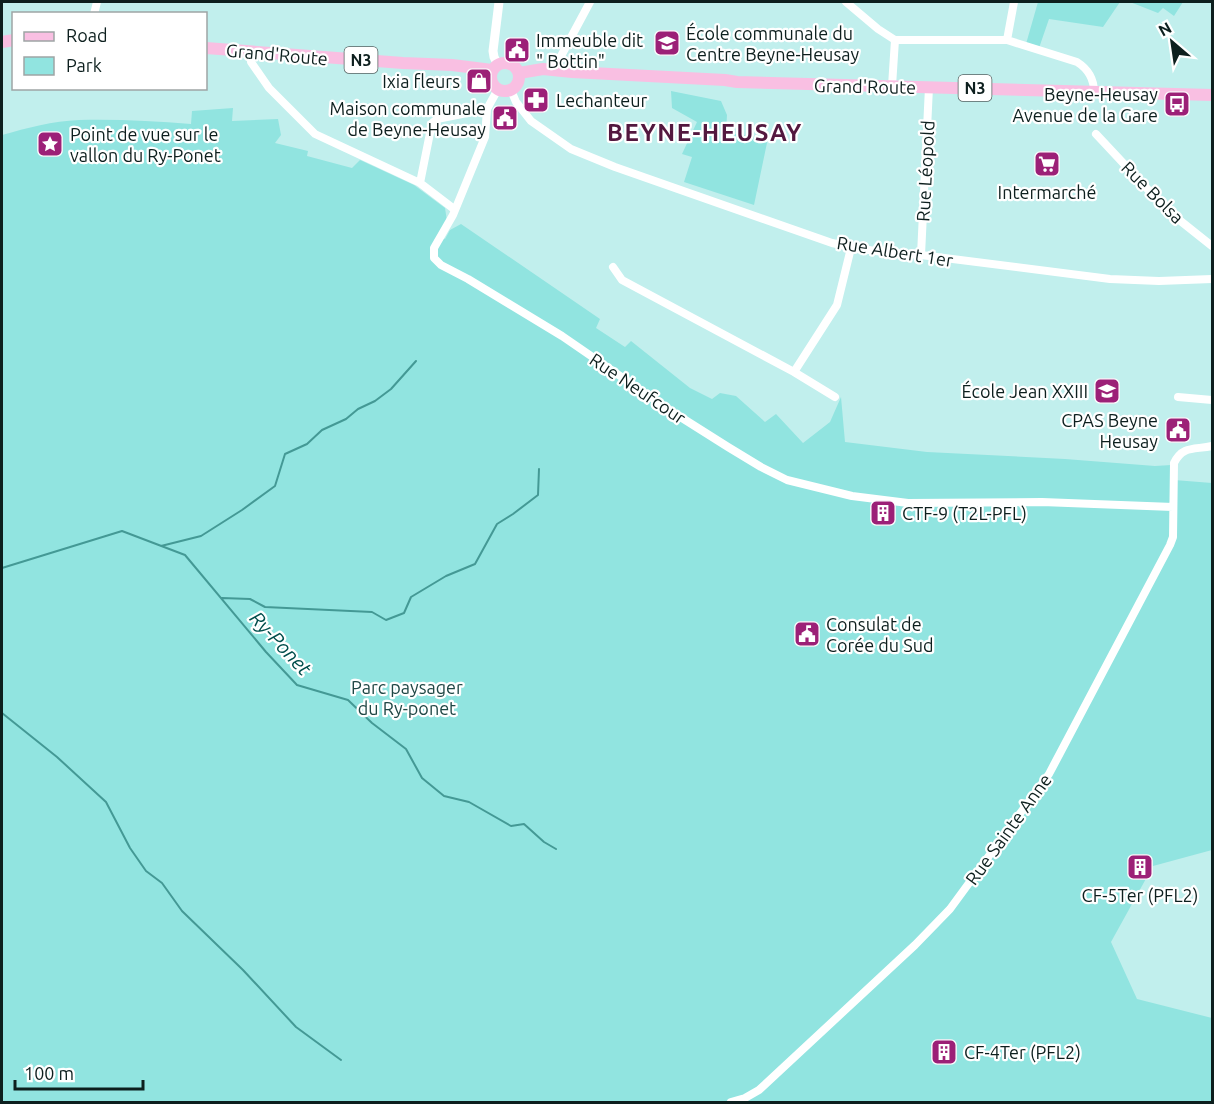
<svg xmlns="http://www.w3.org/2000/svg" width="1214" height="1104" viewBox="0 0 1214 1104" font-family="Ubuntu,sans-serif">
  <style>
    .green { fill: #91e4e0 }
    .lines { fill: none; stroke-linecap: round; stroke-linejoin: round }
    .stream { stroke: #449995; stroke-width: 2 }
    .minor { stroke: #fff; stroke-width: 8 }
    .tertiary { stroke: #fff; stroke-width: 9 }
    .primary { stroke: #f9bfe2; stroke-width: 12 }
    .labels { text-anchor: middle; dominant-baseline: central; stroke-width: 4.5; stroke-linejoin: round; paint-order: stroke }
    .shield { fill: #fff; stroke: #566262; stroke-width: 1.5 }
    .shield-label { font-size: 16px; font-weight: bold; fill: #0d1f1e }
    .poi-label { font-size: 18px; fill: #0d1f1e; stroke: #fff; text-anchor: start }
    .street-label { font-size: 18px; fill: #0d1f1e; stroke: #fff }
    .park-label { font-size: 18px; fill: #1f4745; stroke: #fff }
    .water-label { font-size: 20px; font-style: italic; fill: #004e4c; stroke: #fff }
    .district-label { font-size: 24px; font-weight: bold; letter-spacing: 1.5px; fill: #53183f; stroke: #fff }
  </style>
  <rect width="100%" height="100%" fill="#c1efed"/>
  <path class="green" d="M1038 2H1120L1103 27 1049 19 1039 48 1026 44Z
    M1130 2H1183L1174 16 1163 8 1158 13Z
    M671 91 721 101 727 115 726 133 768 138 754 205 684 182 692 157 682 154 697 122 672 108Z
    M233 108 232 121 278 119 281 135 275 143 308 151 307 156 352 168 360 160 414 185 445 208 447 221 438 236 445 239 450 230 461 224 600 319 596 328 625 347 631 341 690 388 712 399 720 393 736 396 765 422 776 414 803 443 830 422 841 397 845 442 927 452 1065 459 1155 466 1171 465 1174 480 1212 483V850L1153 866 1111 942 1137 999 1212 1018V1102H2V135C27 128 53 121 79 120 116 119 154 121 191 124L192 111Z"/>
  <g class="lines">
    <path class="stream" d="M161 546 201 536 242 510 275 486 285 454 307 444 322 430 346 419 358 409 375 401 391 389 416 361
      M2 568 122 531 185 555 266 652 297 685 348 700 372 723 406 749 422 778 444 796 469 802 511 826 524 824 544 842 556 849
      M222 598 250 599 265 607 372 612 386 620 404 613 411 597 446 576 475 564 497 524 513 514 538 495 539 469
      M2 713 57 757 106 802 130 848 146 871 162 883 182 911 243 970 296 1027 341 1060"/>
    <path class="minor" d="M846 2 878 29 895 40 892 86
      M94 14 97 2
      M895 40H1007L1077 62C1088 69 1094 79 1094 92
      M1007 40 1014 2
      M250 51 251 62 269 88 315 134 420 183 454 209
      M553 71 590 2
      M498 89 487 109 485 137 453 215 434 248V258L441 265 468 279 562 336 671 411 728 447 761 467 787 480 852 496 908 503 1042 502 1173 507
      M511 90 516 102 531 121 571 149 615 167 832 243C861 250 891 254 921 255L1110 279 1159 281 1212 279
      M1096 134 1168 211 1212 246
      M420 183 432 123 437 119 487 109
      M921 255 929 87
      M613 267 622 280 794 372 835 397
      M794 372 837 305 851 248
      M1178 397 1212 400
      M731 1102 745 1098 759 1090 915 945 950 909 1049 774 1170 545 1173 537 1174 463C1183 445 1195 450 1212 446"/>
    <path class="tertiary" d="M498 65 494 57 493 51 499 2"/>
    <path class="primary" d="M2 42 14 40
      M206 48 403 63 452 65 492 70
      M491 77a14 14 0 1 1 28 0a14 14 0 1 1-28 0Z
      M519 73 543 69 572 72 725 80 737 82 1212 95"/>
  </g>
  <defs>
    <g id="school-square" transform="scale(1.35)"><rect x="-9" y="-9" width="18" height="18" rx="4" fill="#9c2077" stroke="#fff"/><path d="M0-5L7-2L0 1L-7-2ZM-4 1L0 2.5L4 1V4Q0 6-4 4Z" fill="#fff"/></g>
    <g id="civic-square" transform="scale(1.35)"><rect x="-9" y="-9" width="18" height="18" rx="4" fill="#9c2077" stroke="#fff"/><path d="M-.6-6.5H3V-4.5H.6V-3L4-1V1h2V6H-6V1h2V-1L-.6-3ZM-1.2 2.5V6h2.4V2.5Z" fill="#fff"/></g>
    <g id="shop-square" transform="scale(1.35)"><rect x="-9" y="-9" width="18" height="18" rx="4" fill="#9c2077" stroke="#fff"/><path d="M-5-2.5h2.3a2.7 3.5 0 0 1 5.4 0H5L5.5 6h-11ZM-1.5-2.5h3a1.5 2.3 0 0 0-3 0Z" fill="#fff"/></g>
    <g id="pharmacy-square" transform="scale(1.35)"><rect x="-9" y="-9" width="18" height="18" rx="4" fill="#9c2077" stroke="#fff"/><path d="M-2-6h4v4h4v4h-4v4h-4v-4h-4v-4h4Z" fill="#fff"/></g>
    <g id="bus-square" transform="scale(1.35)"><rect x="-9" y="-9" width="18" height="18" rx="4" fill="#9c2077" stroke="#fff"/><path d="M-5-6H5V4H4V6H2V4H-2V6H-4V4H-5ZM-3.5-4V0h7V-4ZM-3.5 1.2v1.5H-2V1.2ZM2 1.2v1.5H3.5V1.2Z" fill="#fff"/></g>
    <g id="sight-square" transform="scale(1.35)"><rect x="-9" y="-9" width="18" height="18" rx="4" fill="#9c2077" stroke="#fff"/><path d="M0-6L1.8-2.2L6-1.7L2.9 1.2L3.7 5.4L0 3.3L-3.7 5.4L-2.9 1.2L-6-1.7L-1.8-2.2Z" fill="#fff"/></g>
    <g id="supermarket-square" transform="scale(1.35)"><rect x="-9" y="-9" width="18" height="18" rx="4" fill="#9c2077" stroke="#fff"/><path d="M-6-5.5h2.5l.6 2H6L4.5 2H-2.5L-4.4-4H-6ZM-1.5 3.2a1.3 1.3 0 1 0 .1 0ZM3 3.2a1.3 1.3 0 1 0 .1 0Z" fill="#fff"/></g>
    <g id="building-square" transform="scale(1.35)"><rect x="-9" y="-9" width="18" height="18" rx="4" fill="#9c2077" stroke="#fff"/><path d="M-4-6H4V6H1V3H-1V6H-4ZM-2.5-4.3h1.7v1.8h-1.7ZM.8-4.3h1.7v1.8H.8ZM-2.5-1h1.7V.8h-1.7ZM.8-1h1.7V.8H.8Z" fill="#fff"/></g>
  </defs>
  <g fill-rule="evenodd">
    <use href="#school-square" x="667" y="43"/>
    <use href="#civic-square" x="517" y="50"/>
    <use href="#shop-square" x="479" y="81"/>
    <use href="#pharmacy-square" x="536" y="100"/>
    <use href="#bus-square" x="1177" y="104"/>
    <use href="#civic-square" x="505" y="118"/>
    <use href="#sight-square" x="50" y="144"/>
    <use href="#supermarket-square" x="1047" y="164"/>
    <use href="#school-square" x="1107" y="391"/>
    <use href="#civic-square" x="1178" y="430"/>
    <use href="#building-square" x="883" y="513"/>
    <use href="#civic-square" x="807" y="634"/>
    <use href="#building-square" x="1140" y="867"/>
    <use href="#building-square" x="944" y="1052"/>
  </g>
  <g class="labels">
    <g class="shield">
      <rect x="344.5" y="47" width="33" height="26" rx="4.5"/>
      <rect x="958.5" y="75" width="33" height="26" rx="4.5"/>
    </g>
    <g class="shield-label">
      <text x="361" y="60">N3</text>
      <text x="975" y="88">N3</text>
    </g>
    <g class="poi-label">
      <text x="686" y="33">École communale du<tspan x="686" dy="21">Centre Beyne-Heusay</tspan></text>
      <text x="536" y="40">Immeuble dit<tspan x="536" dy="21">" Bottin"</tspan></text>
      <text x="460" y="81" text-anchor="end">Ixia fleurs</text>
      <text x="1158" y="94" text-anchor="end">Beyne-Heusay<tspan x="1158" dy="21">Avenue de la Gare</tspan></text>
      <text x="556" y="100">Lechanteur</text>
      <text x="486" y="108" text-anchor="end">Maison communale<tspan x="486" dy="21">de Beyne-Heusay</tspan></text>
      <text x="70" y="134">Point de vue sur le<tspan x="70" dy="21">vallon du Ry-Ponet</tspan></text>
      <text x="1047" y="192" text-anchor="middle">Intermarché</text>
      <text x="1088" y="391" text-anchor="end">École Jean XXIII</text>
      <text x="1158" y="420" text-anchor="end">CPAS Beyne<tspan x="1158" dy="21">Heusay</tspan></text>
      <text x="902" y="513">CTF-9 (T2L-PFL)</text>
      <text x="826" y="624">Consulat de<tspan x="826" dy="21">Corée du Sud</tspan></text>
      <text x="1140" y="895" text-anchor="middle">CF-5Ter (PFL2)</text>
      <text x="964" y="1052">CF-4Ter (PFL2)</text>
    </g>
    <g class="street-label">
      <text transform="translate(277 54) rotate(5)">Grand'Route</text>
      <text transform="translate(865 86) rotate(1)">Grand'Route</text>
      <text transform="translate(925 171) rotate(-87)">Rue Léopold</text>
      <text transform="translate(1153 192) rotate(45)">Rue Bolsa</text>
      <text transform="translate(895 251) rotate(9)">Rue Albert 1er</text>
      <text transform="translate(638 388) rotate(34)">Rue Neufcour</text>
      <text transform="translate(1008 829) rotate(-54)">Rue Sainte Anne</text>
    </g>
    <g class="park-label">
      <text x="407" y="687">Parc paysager<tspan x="407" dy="21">du Ry-ponet</tspan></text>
    </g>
    <g class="water-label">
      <text transform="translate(281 643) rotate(47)">Ry-Ponet</text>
    </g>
    <g class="district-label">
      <text x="705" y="132">BEYNE-HEUSAY</text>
    </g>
  </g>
  <rect width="1214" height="1104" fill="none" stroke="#0d1f1e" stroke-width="6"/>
  <rect x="12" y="12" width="195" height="78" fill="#ffffff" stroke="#9ea5a5" stroke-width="1.5"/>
  <rect x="24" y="32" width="30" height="9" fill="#f9bfe2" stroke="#9ea5a5" stroke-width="1.5"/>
  <text x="66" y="42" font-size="18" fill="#0d1f1e">Road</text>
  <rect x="24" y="57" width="30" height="18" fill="#91e4e0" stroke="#9ea5a5" stroke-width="1.5"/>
  <text x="66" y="72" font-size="18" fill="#0d1f1e">Park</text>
  <g transform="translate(1172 42) rotate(331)" stroke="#ffffff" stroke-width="4.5" paint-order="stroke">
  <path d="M0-4.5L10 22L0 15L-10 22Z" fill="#0d1f1e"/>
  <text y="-9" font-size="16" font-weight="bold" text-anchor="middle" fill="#0d1f1e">N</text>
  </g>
  <path d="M15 1080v9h128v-9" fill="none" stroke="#0d1f1e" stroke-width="3"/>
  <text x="24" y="1080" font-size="18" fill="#0d1f1e" stroke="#ffffff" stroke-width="4.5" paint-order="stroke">100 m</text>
</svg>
